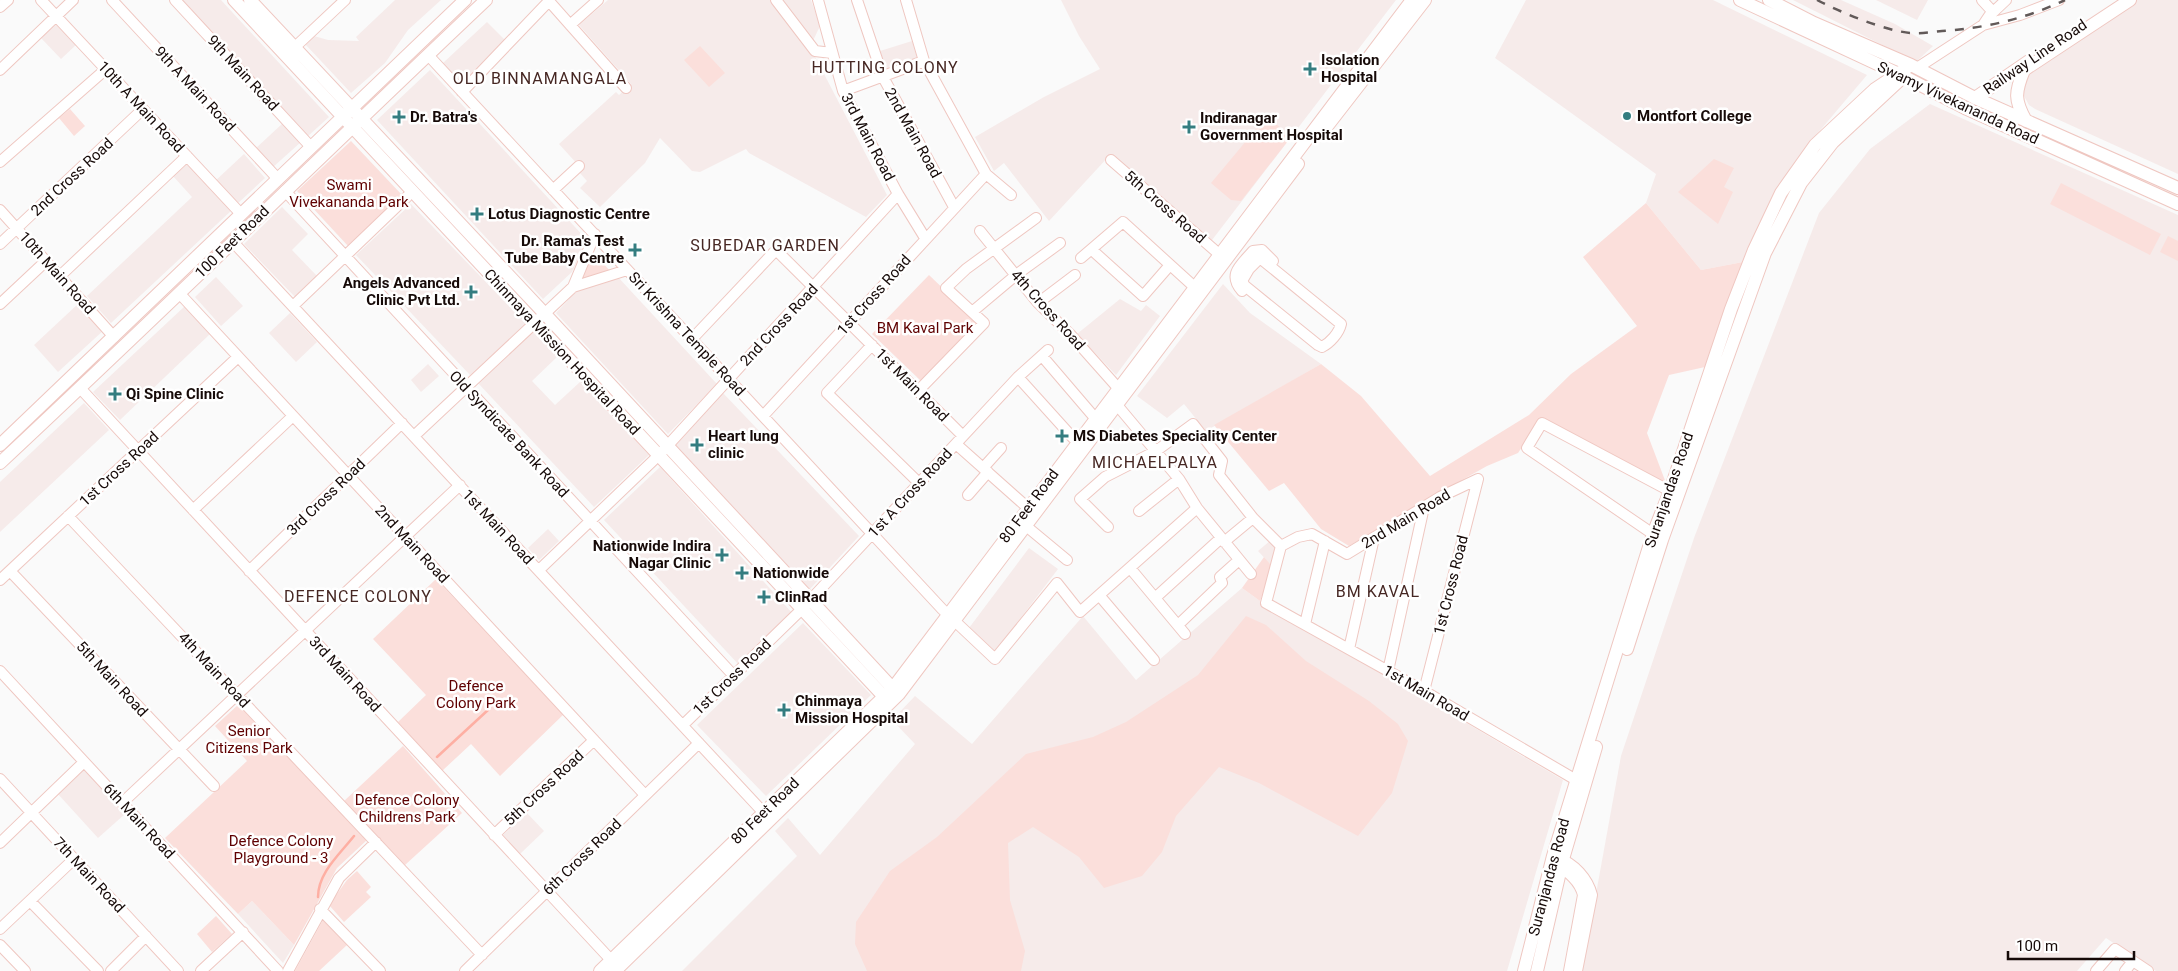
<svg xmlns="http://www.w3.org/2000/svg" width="2178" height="971" viewBox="0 0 2178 971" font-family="Roboto,sans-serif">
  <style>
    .built { fill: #f6ebea }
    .green { fill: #fbdfdb }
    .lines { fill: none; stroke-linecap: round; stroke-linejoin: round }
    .stream { stroke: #feafa3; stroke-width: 2.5 }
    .minor-casing { stroke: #efc7c1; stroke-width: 12 }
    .major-casing { stroke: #efc7c1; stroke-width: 14 }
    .minor { stroke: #fff; stroke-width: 10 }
    .major { stroke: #fff; stroke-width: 12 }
    .rail { stroke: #625a59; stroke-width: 2.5; stroke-dasharray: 9 9; stroke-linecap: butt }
    .poi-dot { fill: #347d80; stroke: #fff; stroke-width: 2 }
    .labels { text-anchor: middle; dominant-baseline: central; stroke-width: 5; stroke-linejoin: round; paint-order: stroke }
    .street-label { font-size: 15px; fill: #160a08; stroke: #fff }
    .poi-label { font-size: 15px; font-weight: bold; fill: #160a08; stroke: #fff; text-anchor: start }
    .park-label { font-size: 15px; fill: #5f0001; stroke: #fff }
    .neighbourhood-label { font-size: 16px; letter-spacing: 1px; fill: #462723; stroke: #fff }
  </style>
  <rect width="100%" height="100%" fill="#fafafa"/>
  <path class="built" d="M180 0H221L329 117 307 137Z
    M395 0H441L408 30 385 63 351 93 305 44 314 36 328 40 359 41 356 37Z
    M608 0H811L820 26 810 47 887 195 866 217 749 153 746 149 700 172 692 171 660 138 645 163 600 207 580 188 587 181 579 172V166L559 144 616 92 619 95 631 84 579 25Z
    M1061 0H1396L1209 244 1110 155 1049 221 1004 163 994 171 975 137 1044 97 1100 69 1079 36Z
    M1526 0H1713L1867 75 1811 141 1743 262 1701 270 1646 203 1656 174 1495 58Z
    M1793 0H1841L1895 24 1933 46 1916 62Z
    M1876 0H1928L1917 20Z
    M2135 0H2178V174L2035 109 2029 105 2024 96V77Z
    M487 22 505 40 463 85 443 63Z
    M57 24 76 45 61 59 41 38Z
    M912 41 917 58 886 71 880 51Z
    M430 70 587 240 572 272 543 299 377 120Z
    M1930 104 2178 215V971H2156L2106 938 2077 971H1582L1621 756 1694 538 1819 213 1870 149Z
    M283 123 301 142 272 168 255 149Z
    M244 154 265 178 235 206 214 182Z
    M188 162 232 210 111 323 87 296 192 197 173 176Z
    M411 204 526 324 470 375 356 255Z
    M282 207 308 234 292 250 317 276 295 297 244 244Z
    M617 276 717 384 668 434 556 313 576 292Z
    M216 277 243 306 221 326 195 297Z
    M1223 284 1250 313 1321 364 1206 431 1184 404 1167 418 1137 396Z
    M1120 299 1141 311 1146 305 1160 316 1116 375 1077 334Z
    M79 303 104 330 58 372 34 345Z
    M185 306 210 334 120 420 93 392Z
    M290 313 317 342 296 362 269 333Z
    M533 332 557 357 532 381 555 405 580 382 649 455 594 507 478 383Z
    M428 364 439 376 421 392 411 380Z
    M723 393 859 536 810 589 674 444Z
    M84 403 109 430 0 532V482Z
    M660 467 793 614 739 665 604 520Z
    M548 529 559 541 539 560 528 548Z
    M1271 540 1278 549 1273 567 1258 551Z
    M1029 548 1058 569 995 652 969 628Z
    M1242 588 1260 601 1563 780 1507 971H682L797 856 775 831 788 818 820 855 915 744 892 720 915 696 972 744 1083 616 1136 680Z
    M803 623 871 695 766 796 697 725Z
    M84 768 125 814 98 838 57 793Z
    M527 813 544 831 520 854 502 836Z
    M252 901 294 945 283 963 238 914Z"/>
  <path class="green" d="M700 46 725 73 709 87 684 60Z
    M70 109 85 126 74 136 59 118Z
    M1267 116 1291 137 1241 201 1231 200 1211 183Z
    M351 141 402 195 348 246 297 191Z
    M1714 159 1734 168 1724 187 1733 192 1718 224 1678 192Z
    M2061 183 2161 234 2150 255 2050 204Z
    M1646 203 1701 270 1743 262 1705 367 1669 375 1647 433 1666 483 1542 417 1518 453 1487 466 1428 499 1349 546 1321 529 1284 483 1269 491 1214 425 1321 364 1361 396 1430 476 1529 415 1571 374 1637 326 1583 257Z
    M2168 236 2178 241V261L2160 252Z
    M593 252 611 272 581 283 579 280Z
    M929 275 978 322 921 381 872 334Z
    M1264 557 1273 567 1260 601 1242 588Z
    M436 579 564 714 500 776 471 744 442 771 398 722 426 695 373 639Z
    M1246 616 1266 625 1306 661 1369 701 1398 724 1408 741 1392 793 1358 836 1259 783 1219 767 1176 816 1162 852 1142 876 1104 888 1079 857 1033 827 1008 843 1010 900 1025 951 1021 971H867L855 944 856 922 890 871 937 837 1026 754 1093 737 1126 722 1198 675Z
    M239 704 367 840 337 868 294 945 252 901 238 914 165 838 247 761 215 726Z
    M403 746 462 813 405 865 344 801Z
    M357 871 371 887 366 892 371 897 344 922 329 905 347 880Z
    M216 916 232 934 212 952 197 934Z
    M323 920 347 945 319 971H295Z"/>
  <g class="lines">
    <path class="stream" d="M437 757 488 710
      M318 897C318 873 339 855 354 836"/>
    <g class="minor-casing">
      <path id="minor" d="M41 0 241 214
        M112 0 278 179
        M175 0 311 147
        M548 0 626 88
        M776 0 815 51 832 53
        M818 0 843 91 898 194 925 238
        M857 0 883 77 954 207
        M906 0 924 61 986 174 1011 195
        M1982 0 1993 12
        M0 7 8 0
        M570 25 598 0
        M1983 25 1989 16 2006 0
        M295 47 345 0
        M428 55 942 609 995 659 1057 583 1080 612 1197 508
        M1917 68 1983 25 2020 15 2059 0
        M0 70 73 0
        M843 91 924 61
        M462 92 549 1
        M1111 160 1219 254
        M0 162 106 69
        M553 190 579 166
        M285 191 734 676
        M0 210 114 337
        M980 231 1038 303 1070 334 1118 388
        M233 242 763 812
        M0 244 143 109
        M1092 250 1143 296 1170 265
        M1081 258 1123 222 1200 292
        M1260 258 1341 324C1339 333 1330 343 1322 347L1318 345 1245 286 1242 281 1249 269Z
        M60 276 187 156
        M573 287 627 270
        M1242 291C1227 274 1241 265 1253 251L1262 250 1273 261
        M180 294 645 795
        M1038 303 1075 275
        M0 304 46 261
        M293 306 413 191
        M972 312 1016 275 1060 243
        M692 339 776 250 963 436
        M872 345 827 393 919 483
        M1042 356 1095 418
        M1018 377 1073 438
        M80 388 611 960
        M918 391 984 323 946 288 966 269 1036 218
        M1117 405 1179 479 1197 508 1251 574
        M763 416 986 174
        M414 436 573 287 595 234
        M956 444 1028 508
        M983 468 1001 448
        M968 495 988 472
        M193 510 293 416
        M1139 511 1179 479
        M68 516 482 955
        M1026 526 1067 560
        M1108 527 1080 499 1105 477 1156 451 1193 424 1222 461 1219 475 1253 518 1281 546
        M1653 534 1527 448 1542 423 1670 491
        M1224 542 1253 518
        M1281 546 1266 603 1424 691 1583 784
        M1281 546 1298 537 1312 534 1347 554 1440 497 1478 479
        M1130 568 1185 634
        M539 570 659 455 898 194
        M10 571 214 786
        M249 571 402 423
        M0 580 238 357
        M1099 595 1154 660
        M1155 598 1221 538
        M1305 624 1325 541
        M1178 625 1222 583 1220 577 1239 560
        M1349 649 1374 538
        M0 671 278 971
        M1388 671 1424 507
        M1424 691 1478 479
        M683 725 802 609 1018 377 1048 350
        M0 779 178 971
        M122 803 460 485
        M494 835 594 740
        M0 843 84 762
        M1558 858C1574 863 1588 879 1592 895L1577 971
        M1556 866C1568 871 1580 882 1583 895L1569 971
        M30 901 98 971
        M320 909 380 971
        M0 929 74 859
        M0 945 25 971
        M111 971 146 936
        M201 971 243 932
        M288 971 339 878 376 842
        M465 971 699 743
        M2096 971 2115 949 2133 961
        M2125 971 2133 961 2148 971"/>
    </g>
    <g class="major-casing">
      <path id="major" d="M234 0 889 702
        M250 0 545 314 897 693
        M1740 0 1903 76 1965 108 2178 204
        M1769 0 1814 23 1911 65 1975 98 2178 188
        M1975 98 2029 61
        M2026 121C2014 100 2015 92 2024 70L2130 0
        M1321 134 1425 0
        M0 445 465 0
        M0 463C164 310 323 154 486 0
        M1627 649 1662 540 1765 253 1801 183 1833 142 1904 76
        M600 971 893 688 1412 0
        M615 971 899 694 1298 164
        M1524 971 1553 856 1653 534 1670 491 1731 309 1754 250 1781 193 1815 145 1875 89 1911 65
        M1537 971 1563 859 1596 747"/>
    </g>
    <use href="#minor" class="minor"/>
    <use href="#major" class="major"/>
    <path class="rail" d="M1817 0C1840 12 1885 31 1911 33 1921 34 1932 32 1942 31 1986 28 2025 19 2065 0"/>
  </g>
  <g class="poi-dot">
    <path d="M1307.5 61.5h5v5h5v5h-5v5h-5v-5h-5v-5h5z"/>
    <circle cx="1627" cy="116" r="5"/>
    <path d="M396.5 109.5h5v5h5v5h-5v5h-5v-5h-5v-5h5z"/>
    <path d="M1186.5 119.5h5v5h5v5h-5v5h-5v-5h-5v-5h5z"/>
    <path d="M474.5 206.5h5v5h5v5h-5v5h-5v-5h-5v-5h5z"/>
    <path d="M632.5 242.5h5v5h5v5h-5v5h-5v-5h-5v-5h5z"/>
    <path d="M468.5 284.5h5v5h5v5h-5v5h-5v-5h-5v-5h5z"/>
    <path d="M112.5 386.5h5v5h5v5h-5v5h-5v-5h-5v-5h5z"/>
    <path d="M1059.5 428.5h5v5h5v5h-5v5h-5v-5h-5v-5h5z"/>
    <path d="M694.5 437.5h5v5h5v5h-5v5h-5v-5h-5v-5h5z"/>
    <path d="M719.5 547.5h5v5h5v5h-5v5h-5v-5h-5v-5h5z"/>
    <path d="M739.5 565.5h5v5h5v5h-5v5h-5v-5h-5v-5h5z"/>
    <path d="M761.5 589.5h5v5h5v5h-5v5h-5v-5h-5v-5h5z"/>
    <path d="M781.5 702.5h5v5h5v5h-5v5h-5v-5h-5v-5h5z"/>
  </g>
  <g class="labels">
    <g class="street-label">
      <text transform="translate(2035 57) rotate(-34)">Railway Line Road</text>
      <text transform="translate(243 73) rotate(47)">9th Main Road</text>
      <text transform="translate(195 89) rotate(47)">9th A Main Road</text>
      <text transform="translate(1958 103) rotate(25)">Swamy Vivekananda Road</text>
      <text transform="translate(141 107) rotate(47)">10th A Main Road</text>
      <text transform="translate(913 133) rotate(61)">2nd Main Road</text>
      <text transform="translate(868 137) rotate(62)">3rd Main Road</text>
      <text transform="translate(72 177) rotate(-43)">2nd Cross Road</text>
      <text transform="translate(1165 207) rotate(41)">5th Cross Road</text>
      <text transform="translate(232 242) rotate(-44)">100 Feet Road</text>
      <text transform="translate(57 273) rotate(48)">10th Main Road</text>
      <text transform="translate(874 295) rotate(-48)">1st Cross Road</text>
      <text transform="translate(1048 310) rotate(48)">4th Cross Road</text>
      <text transform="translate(779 325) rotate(-47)">2nd Cross Road</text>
      <text transform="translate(687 334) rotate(47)">Sri Krishna Temple Road</text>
      <text transform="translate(562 352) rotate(47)">Chinmaya Mission Hospital Road</text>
      <text transform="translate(912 385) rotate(45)">1st Main Road</text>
      <text transform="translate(509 434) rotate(47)">Old Syndicate Bank Road</text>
      <text transform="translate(119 469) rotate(-43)">1st Cross Road</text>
      <text transform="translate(1669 490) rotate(-71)">Suranjandas Road</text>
      <text transform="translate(910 493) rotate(-47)">1st A Cross Road</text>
      <text transform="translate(326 497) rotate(-44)">3rd Cross Road</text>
      <text transform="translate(1029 506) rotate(-53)">80 Feet Road</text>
      <text transform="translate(1406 519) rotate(-31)">2nd Main Road</text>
      <text transform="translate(498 527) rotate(47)">1st Main Road</text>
      <text transform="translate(412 544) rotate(47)">2nd Main Road</text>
      <text transform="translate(1451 585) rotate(-76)">1st Cross Road</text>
      <text transform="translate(214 670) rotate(47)">4th Main Road</text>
      <text transform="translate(345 674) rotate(47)">3rd Main Road</text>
      <text transform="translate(732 677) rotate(-44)">1st Cross Road</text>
      <text transform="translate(112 679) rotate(47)">5th Main Road</text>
      <text transform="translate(1426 693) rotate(30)">1st Main Road</text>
      <text transform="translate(544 788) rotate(-43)">5th Cross Road</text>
      <text transform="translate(765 811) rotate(-44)">80 Feet Road</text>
      <text transform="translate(139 821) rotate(47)">6th Main Road</text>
      <text transform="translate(582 857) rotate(-44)">6th Cross Road</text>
      <text transform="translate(89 875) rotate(47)">7th Main Road</text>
      <text transform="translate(1549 877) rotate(-75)">Suranjandas Road</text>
    </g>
    <g class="poi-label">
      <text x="1321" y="60">Isolation<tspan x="1321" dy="17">Hospital</tspan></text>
      <text x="1637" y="116">Montfort College</text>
      <text x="410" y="117">Dr. Batra's</text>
      <text x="1200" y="118">Indiranagar<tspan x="1200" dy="17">Government Hospital</tspan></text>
      <text x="488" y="214">Lotus Diagnostic Centre</text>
      <text x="624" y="241" text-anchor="end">Dr. Rama's Test<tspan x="624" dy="17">Tube Baby Centre</tspan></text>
      <text x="460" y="283" text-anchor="end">Angels Advanced<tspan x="460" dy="17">Clinic Pvt Ltd.</tspan></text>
      <text x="126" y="394">Qi Spine Clinic</text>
      <text x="708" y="436">Heart lung<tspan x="708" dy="17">clinic</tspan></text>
      <text x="1073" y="436">MS Diabetes Speciality Center</text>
      <text x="711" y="546" text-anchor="end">Nationwide Indira<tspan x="711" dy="17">Nagar Clinic</tspan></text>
      <text x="753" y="573">Nationwide</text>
      <text x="775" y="597">ClinRad</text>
      <text x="795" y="701">Chinmaya<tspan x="795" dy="17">Mission Hospital</tspan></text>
    </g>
    <g class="park-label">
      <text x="349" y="185">Swami<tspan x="349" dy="17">Vivekananda Park</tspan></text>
      <text x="925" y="328">BM Kaval Park</text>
      <text x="476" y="686">Defence<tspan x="476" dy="17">Colony Park</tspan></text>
      <text x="249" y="731">Senior<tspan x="249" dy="17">Citizens Park</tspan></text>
      <text x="407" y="800">Defence Colony<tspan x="407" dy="17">Childrens Park</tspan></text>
      <text x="281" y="841">Defence Colony<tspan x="281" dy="17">Playground - 3</tspan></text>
    </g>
    <g class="neighbourhood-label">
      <text x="885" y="67">HUTTING COLONY</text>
      <text x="540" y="78">OLD BINNAMANGALA</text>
      <text x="765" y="245">SUBEDAR GARDEN</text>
      <text x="1155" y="462">MICHAELPALYA</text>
      <text x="1378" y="591">BM KAVAL</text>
      <text x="358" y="596">DEFENCE COLONY</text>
    </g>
  </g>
  <path d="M2008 951v8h126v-8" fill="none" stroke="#160a08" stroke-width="2.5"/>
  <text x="2016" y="951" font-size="15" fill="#160a08" stroke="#ffffff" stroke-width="4" paint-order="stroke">100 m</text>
</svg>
